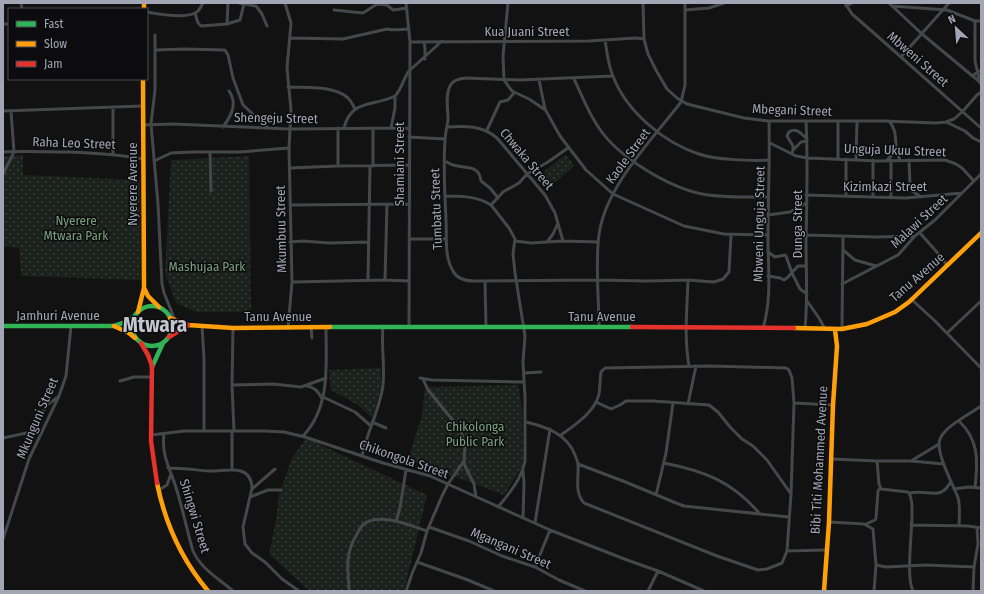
<svg xmlns="http://www.w3.org/2000/svg" width="984" height="594" viewBox="0 0 984 594" font-family="'Fira Sans Condensed',sans-serif">
  <style>
    .park { fill: url(#park-dots) }
    .lines { fill: none; stroke-linecap: round; stroke-linejoin: round }
    .street { stroke: #46474b; stroke-width: 3 }
    .fast { stroke: #30b455; stroke-width: 4.5 }
    .slow { stroke: #ff9f0a; stroke-width: 4.5 }
    .jam { stroke: #e5322d; stroke-width: 4.5 }
    .labels { text-anchor: middle; dominant-baseline: central; stroke-width: 3; stroke-linejoin: round; paint-order: stroke }
    .street-label { font-size: 13px; fill: #a2a6b4; stroke: #0c0c0e }
    .park-label { font-size: 13px; fill: #79a07e; stroke: #0c0c0e }
    .town-label { font-size: 21px; font-weight: bold; fill: #c3c6d0; stroke: #0c0c0e }
  </style>
  <defs>
    <pattern id="park-dots" width="8" height="8" patternUnits="userSpaceOnUse"><rect width="8" height="8" fill="#1b211c"/><path d="M2 2h.1M6 6h.1" fill="none" stroke="#393e3b" stroke-width="1.8" stroke-linecap="round"/></pattern>
  </defs>
  <rect width="100%" height="100%" fill="#121212"/>
  <path class="park" d="M566 154 574 166 548 189 538 176Z
    M23 155V175L140 180 141 280 21 276 19 248 4 246V189L3 188V156Z
    M249 156 251 312H196L176 303 165 274 171 160Z
    M381 368V387L372 418 358 405 331 390 329 370Z
    M518 385 522 408 523 465 504 495 408 459 422 415 425 387Z
    M306 438 427 495 404 591H309L269 554 276 520 279 494 292 458Z"/>
  <g class="lines">
    <path class="street" d="M21 3 22 9
      M239 3 256 6 262 14 267 26
      M285 3 291 23 287 68 291 110 289 148 292 282 288 328
      M406 3 410 42 409 326
      M508 3 503 56 504 80 512 91 529 99 544 109
      M643 3 644 39 648 54 657 72 667 89 677 98 687 104 744 118 769 121H883L936 123 946 122 954 119 963 111 977 95 981 92
      M845 3 852 14 875 34 981 128
      M889 3 922 34 981 83
      M846 6 852 3
      M892 6 947 10 975 21H981
      M334 10 363 13 377 4 387 5 393 10 407 8
      M685 10 709 8 724 3
      M147 12C158 14 189 20 198 11 200 9 201 6 203 3
      M195 13 198 23 201 26 227 24 240 20 244 4
      M975 21V61L980 83
      M3 24H9
      M227 24 228 3
      M155 35V90L151 124 158 204 162 284 164 293 175 320
      M290 38 343 39 387 29C395 31 401 29 409 29
      M605 40C607 52 608 65 613 76 626 111 664 143 699 154 715 160 752 161 769 160
      M410 42 589 41 636 38 644 39
      M424 42 425 48V59
      M156 50 184 49 225 50 228 55 233 78 243 105 268 128
      M901 57 949 3
      M612 76 520 80 465 78C459 79 453 80 450 86 445 96 448 109 448 120 447 127 445 134 445 141 443 168 445 194 446 220 447 237 444 256 453 271 457 279 467 281 474 281L598 280 648 281 688 280 714 282 723 279 729 272 731 235
      M972 76 981 70
      M574 79C582 95 588 113 599 128 618 157 668 187 702 194 723 198 747 197 768 197
      M539 80 545 109 560 136 586 170 613 194 684 226 724 234 768 235
      M288 87C306 88 333 85 348 98 351 101 353 105 355 109
      M113 107V155
      M3 111 143 106
      M889 121C900 133 892 146 900 160
      M946 122 965 131 973 138 981 142
      M143 125 173 124 289 129 409 128
      M223 127C231 116 238 104 229 91
      M447 127C465 126 482 125 497 138L545 195 555 213 563 241
      M344 128C351 99 373 107 395 96 402 89 403 79 409 71L442 41
      M373 128V166
      M391 128 395 108V96
      M487 130 500 102 508 100 514 93
      M409 137 445 139
      M770 143 796 156 808 158 878 161 945 160 956 164 962 168 974 181
      M793 150 801 142 807 141
      M3 152C25 151 47 152 69 152 94 153 119 154 143 159
      M210 152 211 191
      M792 154 793 150V146L787 136 789 132C796 127 802 134 807 139
      M838 159V121
      M846 159V196
      M856 160 857 121
      M873 160V197
      M887 160 892 155 895 149
      M891 160V198
      M909 160 910 186 912 191 921 197
      M154 161 171 153 193 152H240L289 148
      M444 161C449 162 449 164 453 165 466 169 479 164 481 181L490 188 498 198
      M338 166V128
      M290 168 338 166 409 165
      M3 174 14 152 11 111
      M806 195 906 198 962 193
      M445 196C461 196 477 196 491 205L509 228 515 239 513 254 515 273 525 336 523 362 525 397V461C522 478 509 494 498 507
      M291 205 409 204
      M491 205 503 192 519 183 527 174 548 162 568 148
      M768 215 790 212 806 203
      M920 233 943 259 947 266
      M806 235 876 237 915 236
      M409 239H445
      M515 241 531 243 563 241 598 242
      M290 242 303 241 329 243 369 242
      M547 242 553 234 558 223
      M843 250 855 260 876 266
      M768 252 775 257 785 255 786 256 792 273 800 289 807 294
      M768 276 780 278 784 280 787 278 798 266H806
      M368 280 370 166
      M385 280 387 204
      M688 280C687 309 684 337 689 366
      M485 281 486 327
      M292 282 385 280 409 281
      M842 284 898 255 915 236 935 220 981 174
      M911 299 934 320 981 368
      M807 301 819 318 825 329
      M202 326 204 359V431
      M311 327 312 338
      M599 327C599 298 595 264 599 235 605 187 652 140 681 102L685 85V3
      M233 328 232 385 234 431
      M763 328C772 299 768 267 768 237 768 198 770 159 769 121
      M805 328C808 299 806 271 806 242 807 202 808 161 806 121
      M842 329 843 237
      M947 333 981 301
      M524 373 541 372
      M420 378 432 380 524 382
      M423 379 428 390 456 424 461 431 465 446 464 461 465 466 474 484 476 497
      M120 381 134 377H152
      M232 385 273 384 301 387 326 378
      M307 386C315 387 319 392 322 399
      M323 397 355 412 371 426
      M596 402 611 409 620 405 626 401H653L709 405 718 412 730 427 742 439 753 446 767 460 791 494
      M794 403 833 405
      M688 404 696 366
      M959 421C979 440 978 461 975 487
      M372 422 386 428
      M526 422C547 427 567 434 575 455 576 458 578 462 578 464 579 478 574 492 584 503L717 556 758 570 767 569 782 563 787 551 791 494 794 403 792 378 789 370 786 368 711 366 605 368 601 372C600 379 600 387 599 394 595 412 575 425 561 435
      M232 432V469
      M164 434C161 457 171 469 177 491 183 510 187 531 193 551 201 569 218 578 233 591
      M151 435 184 431H265L284 432 305 437 383 463 430 476 550 530 627 560 658 571 704 591
      M303 436C331 407 326 364 326 327
      M3 438 31 432 47 405 58 397
      M362 456C367 432 380 409 383 385 385 365 381 345 383 326
      M832 459 877 461H911L944 464
      M877 461 879 484 881 489 908 492C919 502 903 570 913 591
      M911 461 939 444
      M664 463C704 471 732 481 760 514
      M578 464 623 481 676 503 684 506 789 517
      M168 468C182 468 196 470 209 471 224 472 251 462 252 488L243 527 245 544 252 553 265 562 282 579 299 591
      M523 471 524 483 523 518
      M252 489 275 469
      M954 489 969 487 981 488
      M159 490 167 485 171 474
      M910 493C928 489 941 502 951 481
      M656 495 666 453 673 403
      M250 497 268 490H281
      M396 521 400 508 406 470
      M829 522 864 524 873 529 876 565 874 591
      M535 523 550 429
      M866 524 875 520 876 518 878 491 880 488
      M911 525 968 526 981 528
      M959 526C959 517 961 503 957 495 952 483 935 451 940 439 945 426 970 414 981 406
      M429 527 469 541 502 556 535 567 559 580 585 591
      M3 539 29 459 59 396 66 376 71 326
      M787 551 826 550
      M417 562 468 580 494 591
      M876 565 886 567 926 565 974 567
      M535 567 550 530
      M349 591C349 581 347 570 348 560 349 550 352 542 357 534 359 530 361 526 364 524 380 512 411 526 427 531
      M406 591 413 571 421 553 427 531 442 496 448 484 464 461
      M648 591 658 571
      M973 591 974 567 978 544 977 528"/>
    <path class="fast" d="M132 326a20 20 0 1 1 40 0a20 20 0 1 1-40 0Z
      M3 326H114L126 322 135 316
      M330 327H632
      M152 367 163 343"/>
    <path class="slow" d="M144 3V9
      M144 288 148 296 159 307
      M138 312 144 288 143 79
      M170 318 188 325 233 328 330 327
      M114 326 129 333 135 338
      M794 328 842 329 867 324 895 312 909 302 981 233
      M157 483C165 523 182 560 208 591
      M824 591 829 522 833 405 837 346 835 330"/>
    <path class="jam" d="M632 327 794 328
      M169 337 188 325
      M141 343 148 355 152 366 151 441 157 483"/>
  </g>
  <g class="labels">
    <g class="street-label">
      <text x="527" y="31">Kua Juani Street</text>
      <text transform="translate(918 59) rotate(41)">Mbweni Street</text>
      <text transform="translate(792 110) rotate(2)">Mbegani Street</text>
      <text transform="translate(276 118) rotate(1)">Shengeju Street</text>
      <text transform="translate(74 143) rotate(2)">Raha Leo Street</text>
      <text transform="translate(895 150) rotate(2)">Unguja Ukuu Street</text>
      <text transform="translate(628 156) rotate(-54)">Kaole Street</text>
      <text transform="translate(527 159) rotate(50)">Chwaka Street</text>
      <text transform="translate(399 164) rotate(-90)">Shamiani Street</text>
      <text transform="translate(132 184) rotate(-90)">Nyerere Avenue</text>
      <text x="885" y="186">Kizimkazi Street</text>
      <text transform="translate(436 209) rotate(-92)">Tumbatu Street</text>
      <text transform="translate(919 221) rotate(-43)">Malawi Street</text>
      <text transform="translate(759 224) rotate(-89)">Mbweni Unguja Street</text>
      <text transform="translate(797 224) rotate(-90)">Dunga Street</text>
      <text transform="translate(281 229) rotate(-91)">Mkumbuu Street</text>
      <text transform="translate(917 277) rotate(-41)">Tanu Avenue</text>
      <text x="58" y="315">Jamhuri Avenue</text>
      <text x="278" y="316">Tanu Avenue</text>
      <text x="602" y="316">Tanu Avenue</text>
      <text transform="translate(37 418) rotate(-67)">Mkunguni Street</text>
      <text transform="translate(404 459) rotate(19)">Chikongola Street</text>
      <text transform="translate(819 460) rotate(-87)">Bibi Titi Mohammed Avenue</text>
      <text transform="translate(195 516) rotate(73)">Shingwi Street</text>
      <text transform="translate(511 548) rotate(23)">Mgangani Street</text>
    </g>
    <g class="park-label">
      <text x="76" y="220">Nyerere<tspan x="76" dy="15">Mtwara Park</tspan></text>
      <text x="207" y="266">Mashujaa Park</text>
      <text x="475" y="426">Chikolonga<tspan x="475" dy="15">Public Park</tspan></text>
    </g>
    <g class="town-label">
      <text x="155" y="325">Mtwara</text>
    </g>
  </g>
  <rect width="984" height="594" fill="none" stroke="#a2a6b4" stroke-width="8"/>
  <rect x="8" y="8" width="140" height="72" fill="#0c0c0e" stroke="#484a50"/>
  <rect x="16" y="21" width="20" height="6" fill="#30b455" stroke="#484a50"/>
  <text x="44" y="28" font-size="12" fill="#a2a6b4">Fast</text>
  <rect x="16" y="41" width="20" height="6" fill="#ff9f0a" stroke="#484a50"/>
  <text x="44" y="48" font-size="12" fill="#a2a6b4">Slow</text>
  <rect x="16" y="61" width="20" height="6" fill="#e5322d" stroke="#484a50"/>
  <text x="44" y="68" font-size="12" fill="#a2a6b4">Jam</text>
  <g transform="translate(956 28) rotate(334)" stroke="#0c0c0e" stroke-width="3" paint-order="stroke">
  <path d="M0-3L7 15L0 10L-7 15Z" fill="#a2a6b4"/>
  <text y="-6" font-size="11" font-weight="bold" text-anchor="middle" fill="#a2a6b4">N</text>
  </g>
</svg>
